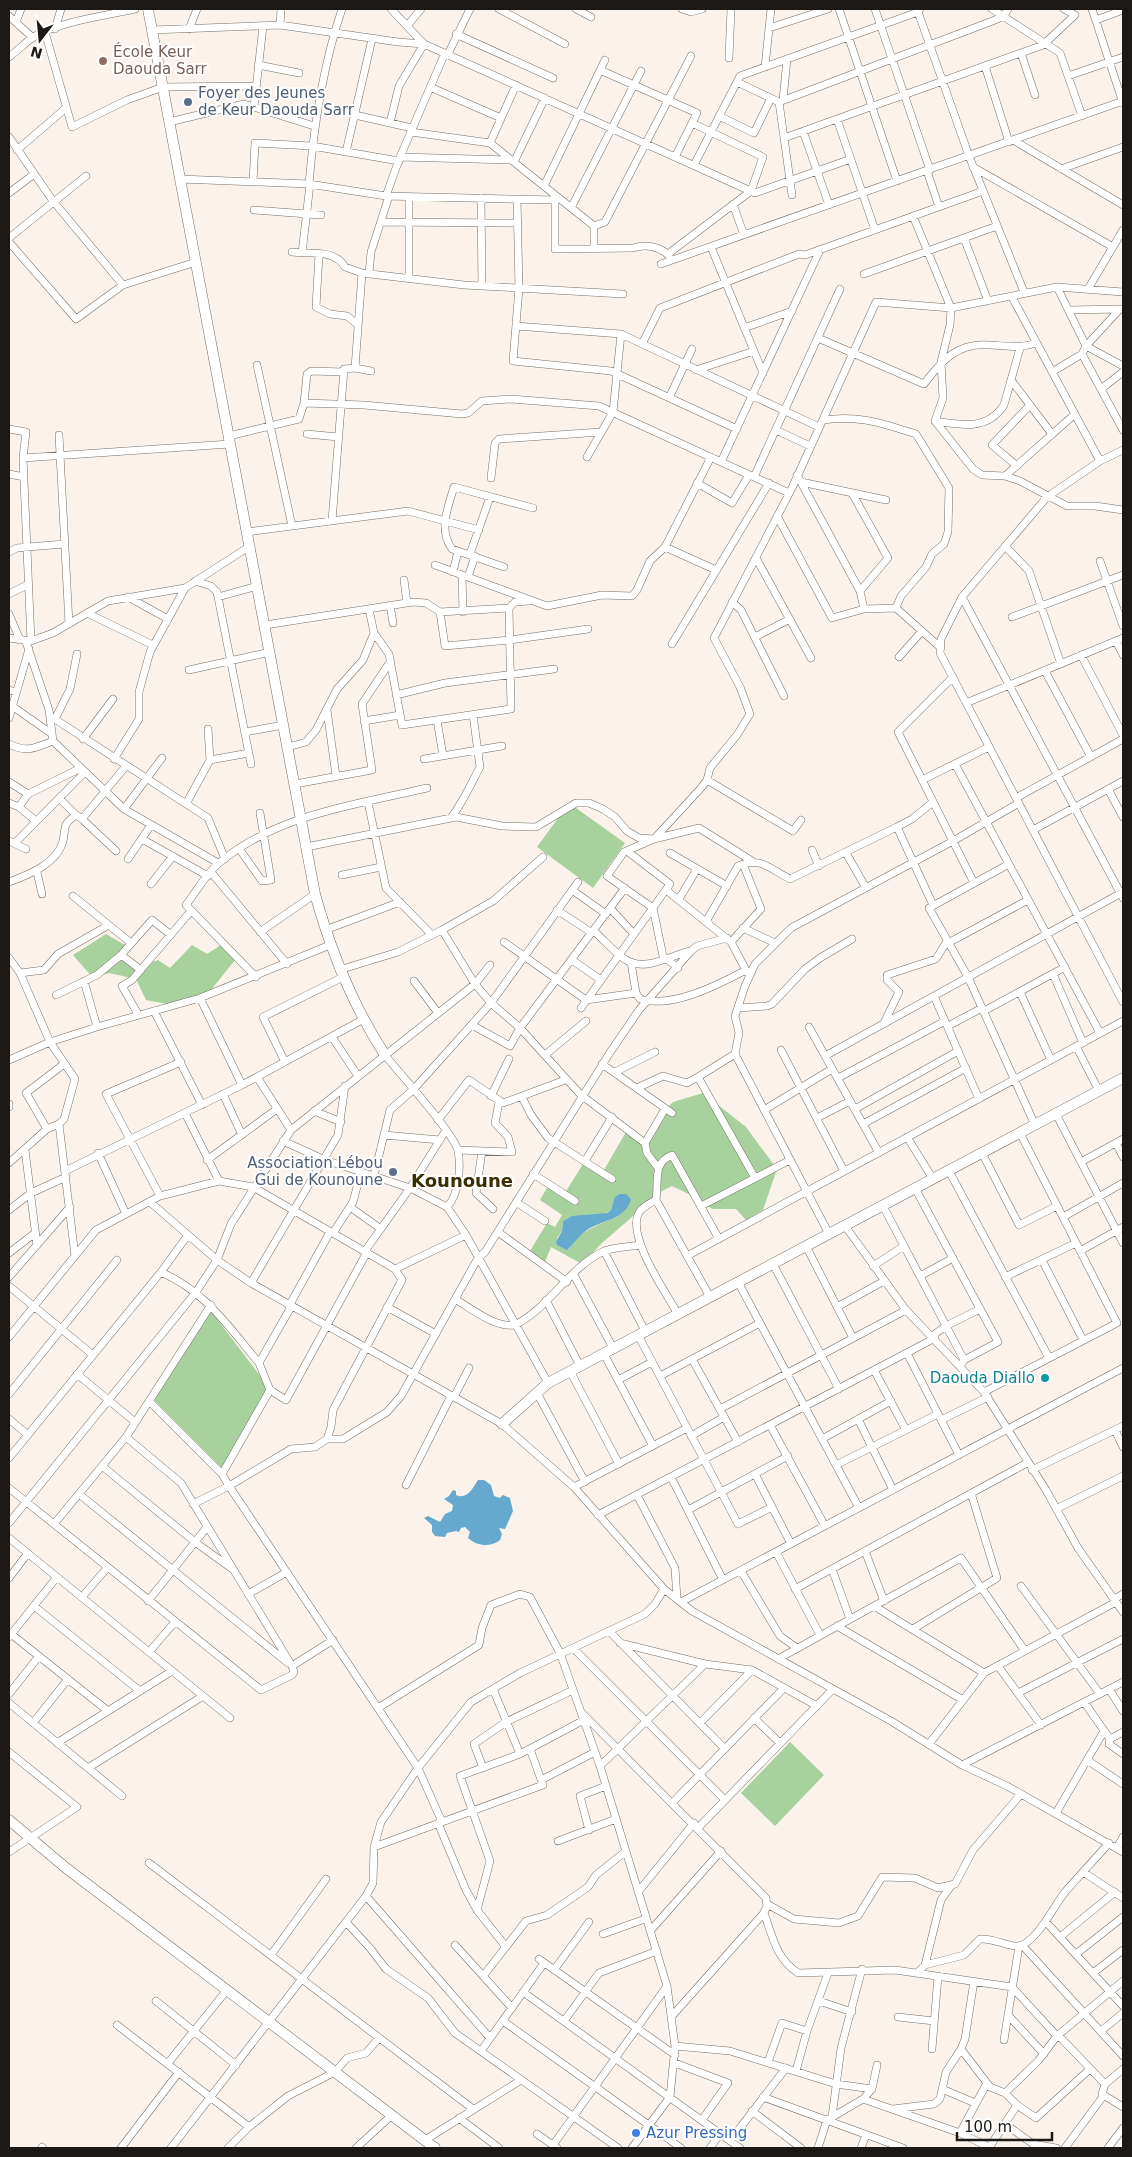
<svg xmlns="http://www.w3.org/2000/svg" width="1132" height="2157" viewBox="0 0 1132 2157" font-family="'DejaVu Sans',sans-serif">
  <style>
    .green { fill: #a7d29e; fill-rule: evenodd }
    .water { fill: #65aace }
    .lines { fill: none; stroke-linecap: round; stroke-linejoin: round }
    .street-casing { stroke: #746e67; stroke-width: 8 }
    .secondary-casing { stroke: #746e67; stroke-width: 11 }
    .street { stroke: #fff; stroke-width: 7 }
    .secondary { stroke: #fff; stroke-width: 10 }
    .education-dot { fill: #8d6e63; stroke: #fff; stroke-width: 2 }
    .service-dot { fill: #5c6f8a; stroke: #fff; stroke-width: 2 }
    .culture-dot { fill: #0f9aa8; stroke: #fff; stroke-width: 2 }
    .shop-dot { fill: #3f7fe0; stroke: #fff; stroke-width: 2 }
    .labels { text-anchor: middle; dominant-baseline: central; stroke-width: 4; stroke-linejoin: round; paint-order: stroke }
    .education-label { font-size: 15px; fill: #785e54; stroke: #fff; text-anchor: start }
    .service-label { font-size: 15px; fill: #4e5e75; stroke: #fff; text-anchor: start }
    .culture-label { font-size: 15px; fill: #0d838f; stroke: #fff; text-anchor: end }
    .shop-label { font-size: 15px; fill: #366cbe; stroke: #fff; text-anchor: start }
    .quarter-label { font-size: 18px; font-weight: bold; fill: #3a2e03; stroke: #fff }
  </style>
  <rect width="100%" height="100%" fill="#fbf3eb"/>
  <path class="green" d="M569 803 625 843 593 888 537 847Z
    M106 934 125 945 121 953 135 969 158 960 170 968 192 945 207 954 221 945 235 960 211 990 172 1005 146 1000 136 979 109 973 93 978 73 955Z
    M703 1093 746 1127 777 1169 763 1210 746 1220 736 1209H712L697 1198 672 1186 662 1191 602 1243 582 1264 551 1247 545 1262 530 1251 547 1223 555 1227 562 1215 540 1200 548 1186 563 1196 586 1159 604 1170 626 1132 644 1147 657 1119 673 1102ZM613 1204 622 1213C604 1224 579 1229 569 1249L557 1238 562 1231 563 1221C578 1212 597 1220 611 1210Z
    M210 1310 268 1386 222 1468 154 1400Z
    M790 1742 824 1775 775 1826 741 1793Z"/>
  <path class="water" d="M620 1194H626L631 1199C626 1220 601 1220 587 1230 578 1237 574 1243 567 1250L557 1245 556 1242 562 1231 563 1221 572 1216 607 1213 611 1210 615 1197Z
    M478 1480H484L491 1485 494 1496 500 1498 503 1495 510 1498 513 1511 505 1529 499 1528 502 1534 500 1540C490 1548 477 1546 468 1538L470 1532 465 1527 461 1528 459 1532 456 1531 447 1533 445 1537 435 1536 432 1532V1525L424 1518 428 1516 440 1522 445 1514 452 1511 453 1505 444 1499 449 1496 453 1490 456 1491V1495C467 1500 472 1489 478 1480Z"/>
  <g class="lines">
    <g class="street-casing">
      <path id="street" d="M391 9 424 44 755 193 851 159
        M499 9 565 44
        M576 9 591 17
        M682 9 691 12 702 9
        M839 9 897 181
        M875 9 930 170
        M917 9 969 156 1024 292
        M992 9 1060 53 1082 116
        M1092 9 1123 103
        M9 16 33 38
        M1096 20 1123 10
        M16 22 21 9
        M280 25 281 9
        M407 26 421 9
        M769 28 828 9
        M55 29 61 9
        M189 29 197 9
        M152 30 280 25 398 42 424 44
        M45 32 72 127 127 100 163 87 256 86
        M456 34 553 78
        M1045 43 1075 15 1064 9
        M1021 53 1035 95
        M448 54 470 9
        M9 57C17 51 25 43 33 37 61 21 104 16 135 9
        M729 58 731 9
        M258 65 299 73
        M985 66 1009 142
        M765 67 771 9
        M600 70 697 113 675 157
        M1068 76 1123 57
        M737 82 779 102
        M430 87 501 118
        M783 100 787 59
        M779 102 995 20 1004 16 1008 9
        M779 102 792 195
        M254 107 263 26
        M355 115 412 128
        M719 116 754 133 771 98
        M837 119 875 230
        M169 122 244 104 314 126
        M390 123 399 86 424 44
        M803 131 829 205
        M411 132 490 143 594 226
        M9 137 53 201 123 285
        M784 138 1046 44
        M1013 140 1123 205
        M490 143 516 85
        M17 150 66 108
        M346 152 372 39
        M400 157 511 160
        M514 162 545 98
        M694 165 740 76 918 12 920 9
        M973 167 1113 247
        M1061 169 1123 147
        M927 171 939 207
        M180 179 309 184 386 196 555 200
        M253 182 255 143 312 146 399 161
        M309 184C314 124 323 65 342 9
        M544 186 605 60
        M9 193 33 175
        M386 196 400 157 445 53
        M409 197V278
        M481 198 482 286
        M557 198 555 200V249L633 248C645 244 660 246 669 256
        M517 199 519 288 513 361 611 371 737 429
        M733 204 744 235
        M571 208 641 71
        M254 210 321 215
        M913 216 951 308 950 325 941 362 943 398 935 421
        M381 222 518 223
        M594 226 605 222 691 56
        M9 238 86 176
        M964 238 988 301
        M9 242 76 319 123 285 196 262
        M711 247 763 373
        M594 248V226
        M292 252C310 254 335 249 345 267L362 273 464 285 623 294
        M302 253 310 184
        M319 254 316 307 330 314 347 316 358 325
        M668 254 751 191 763 157 692 123
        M661 264 1123 101
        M362 273 355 368 371 371
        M369 274 371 252 389 196
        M864 274 997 226
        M1057 287 1086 346 1123 366
        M1088 289 1123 230
        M1012 297 1100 461
        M1069 310 1121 309
        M516 326 621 334 819 427
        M744 328 792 311
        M818 338 924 384C942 360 958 342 990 345 1009 346 1018 349 1036 343
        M642 344 660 308 799 254 805 255 983 191
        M1082 354 1123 430
        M257 365 292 526
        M696 370 754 351
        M1052 372 1082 354 1086 346 1119 310
        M1011 380 1052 434
        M1101 389 1123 372
        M669 398 692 349
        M304 403 364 405 462 414 468 413 482 401 511 399 599 406 789 493
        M823 420C861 415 881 423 916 434L949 488 948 532 944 544 932 554 926 567 901 596 896 608
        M935 421 973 469 982 475 1005 476 1020 481 1067 506H1095L1123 510
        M935 421C961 425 987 431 1004 405L1020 348
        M9 429 26 432 23 458 31 641
        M776 430 810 446
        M307 434 338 437
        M59 435 69 624
        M229 436 299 419 304 403 307 374 311 371 344 372
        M1123 450 1100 461 1047 497 962 597 941 639 940 653 1123 1002
        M587 457 613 412 621 334
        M23 458 230 444
        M721 462 820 250
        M1017 466 992 445 1030 405
        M9 474 24 477
        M797 475 860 591 864 609
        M1005 476 1075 414
        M754 477 840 289
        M491 478 495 443 499 439 601 432
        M801 482 886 500
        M697 483 732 503 749 475
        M852 493 888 558 860 591
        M777 516 832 618 864 609 896 608 941 648
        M332 521 344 369 355 368
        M247 532 408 511 479 530
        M1005 546 1029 571 1061 664
        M665 547 716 570
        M9 552 17 548 64 544
        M470 554 490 497
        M756 558 811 658
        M1100 561 1123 626
        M435 565 547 606 602 595 632 596 637 590 650 561 665 547 711 457
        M504 567 452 549C438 530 448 507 454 487L533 508
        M453 572 458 551
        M462 575 463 612
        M468 577 475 556
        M404 580 407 603
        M195 581 211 586 217 592 251 764
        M9 594 27 585
        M128 597 168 619
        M218 597 257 586
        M962 597 1123 898
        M732 602 741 610 784 696
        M390 605 393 623
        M440 612 445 646 510 640 588 629
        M87 613 153 645
        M9 614 20 640
        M1012 617 1123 575
        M265 625 413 602 426 603 440 612 509 608
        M374 633 389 654 402 725 511 709 509 608 515 602 530 601
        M755 637 790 619
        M9 638 31 641 53 633 108 601 185 588 250 546
        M1116 641 1123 655
        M26 642 49 710 53 741 124 809 218 863
        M672 644 769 483
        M1081 655 1123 735
        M899 657 922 631
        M189 670 270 652
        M1045 671 1091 757
        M953 677 898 732 974 883
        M9 690 16 692
        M396 695 445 683 554 669
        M966 703 1123 638
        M12 706 52 734
        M327 710 336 776
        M50 716 208 818 225 859
        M9 718 29 649
        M55 719 70 689 77 654
        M437 720 443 756
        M364 721 400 715
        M245 732 283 725
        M83 739 113 699
        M9 744C27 753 35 748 53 741
        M288 747 306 742 316 730 337 689 363 660 374 633 369 609
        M114 759 139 719V692L150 652 185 588
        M424 759 502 746
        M210 760 249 753
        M955 764 1100 1033
        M707 780 793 831 801 820
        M922 780 989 747
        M9 782 28 794
        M295 784 372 770 362 704 390 662
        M1108 789 1123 817
        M59 798 76 815
        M1016 798 1123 739
        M368 802 386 888 432 935
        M9 803 19 807 36 821
        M186 804 210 760 208 729
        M19 807 28 794 81 768
        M124 809 162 758
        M451 818C463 802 471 784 480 767L473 715
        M82 819 116 851
        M897 827 933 905
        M1033 830 1123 781
        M142 839 208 876
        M9 841 26 849
        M15 843 85 772
        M306 847 456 817 502 826 536 827 576 803H589L603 809 615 817 627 831 639 838 654 839 699 828 752 861
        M240 850 262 881 271 880 260 813
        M812 850 819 866
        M670 853 727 886
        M846 853 866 888
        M128 859 151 825
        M1009 864 929 908 968 977 1035 1125
        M37 872 42 894
        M211 872 287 964
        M342 875 381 867
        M9 882C28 875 57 864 63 841 66 826 62 825 76 815L82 819 126 766
        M151 884 173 856
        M572 890 606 914
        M666 890 731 942 747 972
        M73 896 131 943
        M679 899 697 869
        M610 908 634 934
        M557 910 592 933
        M707 920 738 866C760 856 770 869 790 879L897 827 912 819 933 802
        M743 928 775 943
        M325 930 400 902
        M442 930 475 984 491 1003 520 1028 581 1095 645 1143
        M594 931C604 940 615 953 626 960 646 972 671 955 691 951
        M260 932 315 894
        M504 942 586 1000 636 993
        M731 942 761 909 743 864
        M948 943 1028 900
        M121 955 141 970
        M9 958 20 973 50 1042 75 1079 64 1119 59 1124 47 1129 9 1163
        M572 960 601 980
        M631 962 636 993 640 999C671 1009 718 985 746 970
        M678 968 663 956 653 908 607 876 624 852 654 839 701 788 707 780 710 768 737 735 750 714 740 687 714 638 792 488 876 302 951 308 1057 287 1123 292
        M339 970 398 952 442 930 493 901 543 857
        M20 973 44 970 58 954 107 926
        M1053 974 1083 1043
        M256 977 186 905C196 892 206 874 219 863 278 814 355 805 427 788
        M84 981 97 1027
        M414 981 438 1013
        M1020 992 1051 1060
        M56 995 97 975 121 955 152 920 171 935
        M934 996 979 1099
        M200 998 242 1085
        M581 1008 670 884 627 851
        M738 1008 767 1006 772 1004 805 969 820 958 852 939
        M154 1011 202 1105
        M984 1011 1065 967
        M138 1014 122 986 132 980 191 911
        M884 1023 899 992 887 980V975L936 959 947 941
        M472 1025 510 1046 520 1028 625 888
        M948 1026 982 1008
        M809 1027 879 1153
        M332 1037 358 1076
        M1076 1046 1099 1091
        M781 1050 844 1171
        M735 1054 829 1234
        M385 1055C399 1073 454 1133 458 1151 461 1167 459 1195 447 1207
        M545 1055 586 1021
        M825 1056 1123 892
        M9 1060 50 1042 97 1027 200 998 330 945
        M285 1062 263 1017 343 977
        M602 1064 672 1113
        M615 1072 655 1052
        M257 1077 291 1130
        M838 1078 945 1021
        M637 1088 663 1076 687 1083 698 1077
        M223 1094 242 1135
        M491 1096 509 1059
        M522 1097 531 1115 548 1138 612 1179
        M9 1104V1107
        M855 1109 958 1051
        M764 1110 832 1069
        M314 1111 341 1122
        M185 1113 219 1181
        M1056 1114 1123 1243
        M817 1118 850 1101
        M438 1120 469 1080 503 1103 565 1080
        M59 1124 75 1256
        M863 1124 966 1068
        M47 1129 26 1093 64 1064
        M384 1135 440 1140
        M907 1137 933 1179
        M283 1141 325 1160 410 1188 447 1207 466 1235 548 1383
        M1116 1143 1123 1157
        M25 1150 37 1245
        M458 1150 512 1152 508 1137 495 1123 499 1102
        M482 1151 476 1193 493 1209
        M98 1153 126 1214
        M982 1153 1019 1225 1057 1206
        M207 1160 277 1109
        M585 1161 612 1117
        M1081 1162 1123 1139
        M658 1168 647 1153 645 1143 665 1109
        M65 1171 242 1085 362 1020
        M949 1171 1049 1358
        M533 1174 575 1201
        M374 1176 390 1110 413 1090 491 1003 578 882
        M755 1178 698 1077 735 1054 739 1033 735 1016 745 986 755 964 791 928 953 841 1019 803
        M915 1188 998 1342 964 1360 960 1366
        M160 1196 106 1094 181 1062
        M656 1200 710 1297
        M150 1202 217 1260 251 1283 502 1424 574 1487 664 1589 692 1611 891 1721 962 1765 1007 1786 1123 1852
        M516 1202 545 1221
        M701 1206 790 1160
        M883 1206 964 1360
        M350 1207 381 1229
        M9 1210 31 1193 66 1177
        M1063 1217 1123 1183
        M845 1226 906 1310 984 1392 1046 1490 1078 1548 1123 1612
        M498 1232 567 1282
        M333 1233 353 1202 361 1172
        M806 1246 853 1338
        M365 1251 410 1188 446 1130
        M604 1251 645 1331
        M1080 1251 1123 1227
        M9 1253 35 1233
        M687 1256 1123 1021
        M1042 1260 1083 1340
        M773 1264 839 1389
        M873 1266 904 1246
        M395 1269 466 1235
        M161 1272C206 1292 228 1326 259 1363
        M574 1275 613 1348
        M920 1276 953 1258
        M9 1277 70 1207
        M1005 1277 1076 1243
        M738 1282 859 1508
        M251 1283 338 1135 345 1086
        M9 1286 93 1355
        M455 1299C472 1309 495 1328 515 1325 549 1308 568 1269 602 1252 612 1247 629 1247 640 1245
        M546 1300 580 1366
        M289 1306 330 1232
        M291 1307 259 1363 270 1390 286 1400 367 1252
        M387 1307 436 1334
        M837 1307 884 1281
        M678 1314C666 1293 624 1233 640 1211 644 1206 651 1203 656 1200 659 1181 652 1163 672 1155L719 1239
        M638 1335 738 1524 772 1507
        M932 1336 946 1326 980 1309
        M9 1337 96 1230 160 1196 219 1181 253 1187 395 1269 402 1280 333 1410 331 1427 327 1439
        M907 1353 959 1455
        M604 1354 653 1446
        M692 1359 738 1442
        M874 1370 906 1430
        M570 1371 619 1464
        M77 1374 135 1422
        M660 1376 760 1323
        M618 1380 652 1362
        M984 1392 1117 1323 1020 1133
        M537 1393 585 1482
        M9 1394 117 1260
        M454 1397 469 1368
        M149 1401 222 1474 229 1486 291 1449 315 1447 327 1439H343L387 1412 401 1396 478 1258 485 1252 609 1054 639 1010 691 951 697 946 727 938
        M720 1409 906 1310
        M9 1419 28 1435
        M858 1419 893 1490
        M941 1420 988 1397
        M770 1425 825 1526
        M1115 1430 1123 1447
        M691 1436 724 1417
        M822 1439 891 1401
        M9 1458 161 1272 188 1235
        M836 1465 938 1414
        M102 1466 195 1542 231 1568
        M1032 1470 1123 1426
        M222 1474 270 1390
        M755 1474 791 1544
        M671 1477 723 1580
        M406 1485 451 1396
        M574 1487 687 1428
        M9 1488 261 1690 292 1675 294 1672 292 1666 181 1483 126 1437
        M79 1494 288 1663
        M637 1495 675 1568 677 1599
        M193 1504 229 1486 418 1768 442 1822
        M1056 1509 1123 1476
        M688 1510 788 1456
        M598 1515 935 1338
        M9 1523 196 1292 217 1260 231 1224 291 1130 475 984 490 965
        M54 1524 126 1437 211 1305
        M9 1538 230 1718
        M865 1551 884 1601
        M776 1552 820 1635
        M832 1569 850 1619
        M741 1571 780 1636 797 1648
        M9 1578 28 1553
        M1021 1586 1100 1694
        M795 1589 1027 1463
        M248 1594 287 1572
        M82 1597 107 1568
        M1114 1599 1123 1594
        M148 1601 207 1527
        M681 1602 1123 1368
        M34 1606 140 1691
        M874 1606 984 1673
        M837 1626 963 1700
        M913 1629 997 1578 971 1493
        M609 1631 725 1749
        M11 1634 108 1711
        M9 1637 57 1577
        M620 1643 705 1664 752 1670 817 1706
        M574 1649 725 1800
        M149 1652 174 1623
        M778 1659 961 1558 1025 1651
        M292 1666 333 1640
        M998 1666 1041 1725
        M493 1689 520 1754
        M1109 1689 1123 1711
        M1018 1693 1123 1639
        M9 1694 39 1656
        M1084 1702 1110 1739 1109 1744 1123 1754
        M9 1703 122 1796
        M378 1708 479 1645 482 1628 491 1605 520 1594 530 1597 560 1653 600 1766 667 1986 675 2046 670 2097 632 2148
        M582 1713 766 1898 767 1907 763 1914 672 2016
        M754 1718 780 1743
        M33 1723 68 1679
        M700 1723 752 1670
        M1110 1739 1123 1732
        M57 1743 172 1671
        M929 1744 984 1673 1116 1602
        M9 1752 77 1807 9 1852
        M1087 1760 1123 1784
        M962 1765 1123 1682
        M600 1766 705 1664
        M88 1768 203 1696
        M483 1768 474 1744 506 1722 573 1690
        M541 1780 595 1752
        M673 1802 784 1688
        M1056 1813 1104 1731
        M438 1823 466 1890 477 1910 506 1947
        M698 1828 833 1689
        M589 1830 580 1796 606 1786
        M558 1841 616 1819
        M374 1847 543 1785 530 1749
        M1117 1848 1123 1837
        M149 1863 473 2109
        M1083 1872 1123 1898
        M638 1892 694 1823
        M366 1896 490 2038
        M767 1904 794 1919 839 1923 858 1916 882 1877 915 1878 938 1888 955 1884 973 1850 1021 1794
        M477 1910 490 1861 460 1776 520 1754 584 1720
        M764 1913C773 1938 776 1958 798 1973L895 1970 1012 1987 1057 2036
        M346 1922 370 1948 386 1969 428 1998 455 2033 618 2148
        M1046 1922 1123 2006
        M650 1931 721 1851
        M603 1934 645 1919
        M1060 1937 1115 1892
        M455 1945 512 2008
        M1022 1945 1123 2056
        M1076 1954 1123 1917
        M271 1955 326 1879
        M539 1959 675 2055
        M925 1965 941 1900 951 1886
        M554 1970 589 1922
        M918 1972 925 1965 964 1955 980 1939C994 1938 1009 1947 1018 1946 1036 1944 1055 1904 1065 1892 1080 1875 1095 1859 1109 1843
        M1093 1973 1123 1950
        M484 1975 526 1921 547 1915 588 1887 596 1875 626 1851
        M523 1992 740 2148
        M156 2001 236 2065
        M819 2001 852 2012
        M1008 2015 1044 2054
        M898 2017 934 2021
        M503 2021 681 2148
        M564 2021 599 1973 657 1951
        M117 2025 249 2127
        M1101 2031 1123 2013
        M1058 2035 1105 2084
        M1004 2040 1019 1946
        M675 2046 730 2051 836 2084 872 2089
        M932 2049 938 1976
        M961 2049 990 2087 1005 2093 1017 2105 1036 2118 1090 2069
        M481 2051 544 1963
        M768 2062 782 2023 807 2031
        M168 2063 227 1990
        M675 2063 728 2083 702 2120
        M1123 2069 1105 2084 1102 2094 1123 2107
        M796 2071 807 2031 828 1973
        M942 2089 975 2103
        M1005 2093 1038 2061 1057 2036 1123 1981
        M763 2097 903 2148
        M863 2099 960 2133 991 2148
        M893 2109 934 2104 940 2099 946 2072 961 2049 965 2039 974 1981
        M752 2111 801 2148
        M832 2117 841 2048 862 1969
        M459 2118 499 2148
        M1005 2124 1033 2144 1056 2148
        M960 2133 987 2083
        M537 2134 557 2148
        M425 2140 521 2080
        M730 2141 786 2068
        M553 2145 667 1986
        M42 2147 43 2148
        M121 2148 179 2072
        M171 2148 366 1896 373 1883 374 1847 381 1822 418 1768 471 1702 520 1673 645 1614 655 1604 664 1589
        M228 2148 249 2127 288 2096 335 2072 347 2058 366 2053 379 2038
        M356 2148 392 2115
        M710 2148 720 2134
        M818 2148 827 2120 863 2099 872 2089 877 2065
        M861 2148 866 2135
        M989 2148 1017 2105
        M1065 2148 1104 2095
        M1108 2148 1123 2128"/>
    </g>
    <g class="secondary-casing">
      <path id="secondary" d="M148 9 315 894C331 952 352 1004 385 1055
        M502 1424 548 1383 1123 1078
        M9 1820 66 1868 435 2148"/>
    </g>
    <use href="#street" class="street"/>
    <use href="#secondary" class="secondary"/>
  </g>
  <circle class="education-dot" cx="103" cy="61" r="5"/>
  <g class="service-dot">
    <circle cx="188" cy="102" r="5"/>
    <circle cx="393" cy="1172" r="5"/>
  </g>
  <circle class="culture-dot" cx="1045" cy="1378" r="5"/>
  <circle class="shop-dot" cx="636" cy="2133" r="5"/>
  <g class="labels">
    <g class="education-label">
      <text x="113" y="52">École Keur<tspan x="113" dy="17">Daouda Sarr</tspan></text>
    </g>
    <g class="service-label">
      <text x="198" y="93">Foyer des Jeunes<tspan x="198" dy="17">de Keur Daouda Sarr</tspan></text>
      <text x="383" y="1163" text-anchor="end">Association Lébou<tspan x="383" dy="17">Gui de Kounoune</tspan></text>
    </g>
    <g class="culture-label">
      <text x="1035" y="1378">Daouda Diallo</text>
    </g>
    <g class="shop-label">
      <text x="646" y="2133">Azur Pressing</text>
    </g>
    <g class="quarter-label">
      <text x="462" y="1180">Kounoune</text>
    </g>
  </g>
  <rect width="1132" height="2157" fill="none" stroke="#1b1815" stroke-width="20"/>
  <g transform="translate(40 40) rotate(196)" stroke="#ffffff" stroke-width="4" paint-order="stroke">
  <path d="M0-4L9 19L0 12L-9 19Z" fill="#1b1815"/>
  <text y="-8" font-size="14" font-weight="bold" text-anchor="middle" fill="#1b1815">N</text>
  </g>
  <path d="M957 2132v8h95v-8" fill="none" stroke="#1b1815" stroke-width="2.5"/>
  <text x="964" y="2132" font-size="15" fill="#1b1815" stroke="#ffffff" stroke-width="4" paint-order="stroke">100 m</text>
</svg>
